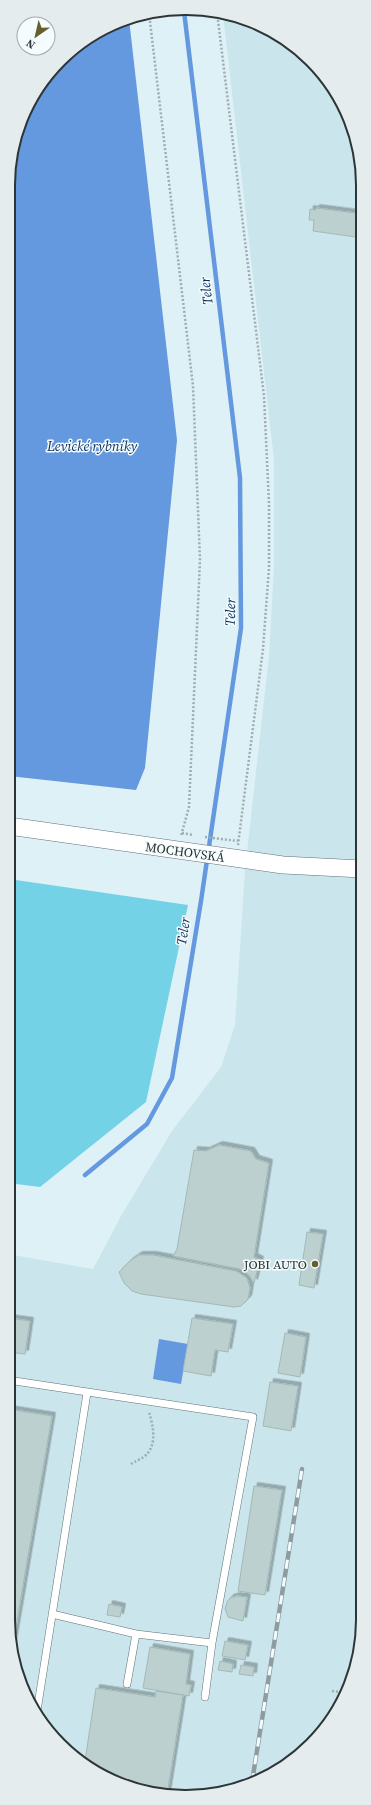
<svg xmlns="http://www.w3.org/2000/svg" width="371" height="1805" viewBox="0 0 371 1805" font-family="'Source Serif 4',serif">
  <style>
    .built { fill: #cae6ec }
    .green { fill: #74d2e6 }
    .water { fill: #6498df }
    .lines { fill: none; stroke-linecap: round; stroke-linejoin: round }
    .stream { stroke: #6498df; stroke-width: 4.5 }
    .building { fill: #bcd0cf; stroke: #a4b8b6; filter: url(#shadow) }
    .service-casing { stroke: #617276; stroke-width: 8 }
    .tertiary-casing { stroke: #617276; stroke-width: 18 }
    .path { stroke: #9eadb1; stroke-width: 2.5; stroke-dasharray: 2 2; stroke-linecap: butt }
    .service { stroke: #fff; stroke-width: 7 }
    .tertiary { stroke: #fff; stroke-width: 17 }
    .rail-casing { stroke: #8e9ca0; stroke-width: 4.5 }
    .rail { stroke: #f4fcfe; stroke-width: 3; stroke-dasharray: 9; stroke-linecap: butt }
    .poi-dot { fill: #655f2c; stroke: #f4fcfe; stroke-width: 1.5 }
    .labels { text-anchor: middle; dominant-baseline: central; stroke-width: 3; stroke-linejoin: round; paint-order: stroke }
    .street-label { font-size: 13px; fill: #2d3536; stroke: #f4fcfe }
    .poi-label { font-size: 13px; fill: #2d3536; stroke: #f4fcfe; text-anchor: end }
    .water-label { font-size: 14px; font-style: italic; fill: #0b2e5b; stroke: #f4fcfe }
    .rim { fill: none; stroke: #2d3536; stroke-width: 2 }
  </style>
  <defs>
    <filter id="shadow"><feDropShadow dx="3.5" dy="-3.5" stdDeviation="0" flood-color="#0004"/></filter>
  </defs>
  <rect width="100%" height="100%" fill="#def1f6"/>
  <path class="built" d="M223 14 264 26 311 60 345 107 363 174 362 1642 345 1698 302 1753 242 1788 174 1797 117 1783 60 1745 21 1687 8 1619V1254L93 1269 121 1216 172 1131 221 1067 235 1025 245 870 269 656 274 567V460Z"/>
  <path class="green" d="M9 879 188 905 146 1102 40 1187 8 1183Z"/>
  <path class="water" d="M129 19 177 440 145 768 136 790 9 776V163L32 97 77 45Z
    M159 1339 188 1344 181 1384 153 1379Z"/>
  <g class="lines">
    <path class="stream" d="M85 1175 147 1124 172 1078 201 901 241 628 240 478 184 11"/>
  </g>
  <path class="building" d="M316 208 363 214V238L313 231 314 220H309L310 209 316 210Z
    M362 577V604L358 603Z
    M219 1145 251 1151 256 1159 269 1163 254 1257 260 1260 254 1283 249 1275 240 1269 173 1256 177 1249 194 1150 206 1151Z
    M307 1232 323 1234 314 1288 299 1285Z
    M139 1255H153L236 1271 247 1278 250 1288 248 1299 241 1306 234 1307 141 1294 132 1291 124 1283 119 1272 130 1261Z
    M8 1318 30 1321 25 1354 8 1352Z
    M192 1318 233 1324 228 1352 215 1350 211 1376 183 1371Z
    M285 1333 306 1337 300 1377 278 1373Z
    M270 1382 298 1386 291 1431 263 1426Z
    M8 1409 52 1416 13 1644 8 1620Z
    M254 1486 282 1490 265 1595 238 1591Z
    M237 1596 247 1597 243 1621 228 1617 225 1609 227 1602 230 1598Z
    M109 1604 122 1607 120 1617 107 1615Z
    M225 1641 248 1645 245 1660 222 1656Z
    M150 1647 190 1654 186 1684 191 1685 189 1696 143 1688Z
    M220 1661 233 1664 232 1672 218 1670Z
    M241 1665 254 1667 253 1676 239 1674Z
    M96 1688 155 1697 156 1691 183 1695 167 1795 117 1783 85 1761Z"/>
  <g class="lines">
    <g class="service-casing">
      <path id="service" d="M8 1380 253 1417 212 1643
        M52 1614 136 1634 127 1684
        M136 1634 212 1643 205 1697
        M37 1711 87 1393"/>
    </g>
    <g class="tertiary-casing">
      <path id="tertiary" d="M9 826 283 865 362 869"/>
    </g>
    <path class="path" d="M217 12 264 396 269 504V568L263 649 238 845
      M149 13 193 386 200 560 189 807 181 836
      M182 833 193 835
      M205 837 238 841
      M131 1464C135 1461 144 1458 147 1454 157 1443 153 1425 149 1412
      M332 1691 346 1693"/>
    <use href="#service" class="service"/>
    <use href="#tertiary" class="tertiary"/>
    <g class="rail-casing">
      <path id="rail" d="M252 1782 302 1469"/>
    </g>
    <use href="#rail" class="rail"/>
  </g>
  <circle class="poi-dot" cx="315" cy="1264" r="4"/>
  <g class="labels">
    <g class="street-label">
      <text transform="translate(185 852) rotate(8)">MOCHOVSKÁ</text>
    </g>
    <g class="poi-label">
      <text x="307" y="1264">JOBI AUTO</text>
    </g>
    <g class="water-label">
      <text transform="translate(206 291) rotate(-97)">Teler</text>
      <text x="92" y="446">Levické rybníky</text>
      <text transform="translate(230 612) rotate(-89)">Teler</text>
      <text transform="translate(183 931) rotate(-81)">Teler</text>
    </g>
  </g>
  <path d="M0 0H371V1805H0ZM185 15H186A170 170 0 0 1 356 185V1620A170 170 0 0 1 186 1790H185A170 170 0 0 1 15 1620V185A170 170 0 0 1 185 15Z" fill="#e4ecee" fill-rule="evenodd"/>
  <path class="rim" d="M185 15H186A170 170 0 0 1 356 185V1620A170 170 0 0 1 186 1790H185A170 170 0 0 1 15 1620V185A170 170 0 0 1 185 15Z"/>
  <g transform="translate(36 36) rotate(214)"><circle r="19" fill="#f4fcfe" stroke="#a4acae"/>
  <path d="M0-3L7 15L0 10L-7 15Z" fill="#655f2c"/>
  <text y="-6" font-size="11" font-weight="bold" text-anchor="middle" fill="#2d3536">N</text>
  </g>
</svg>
